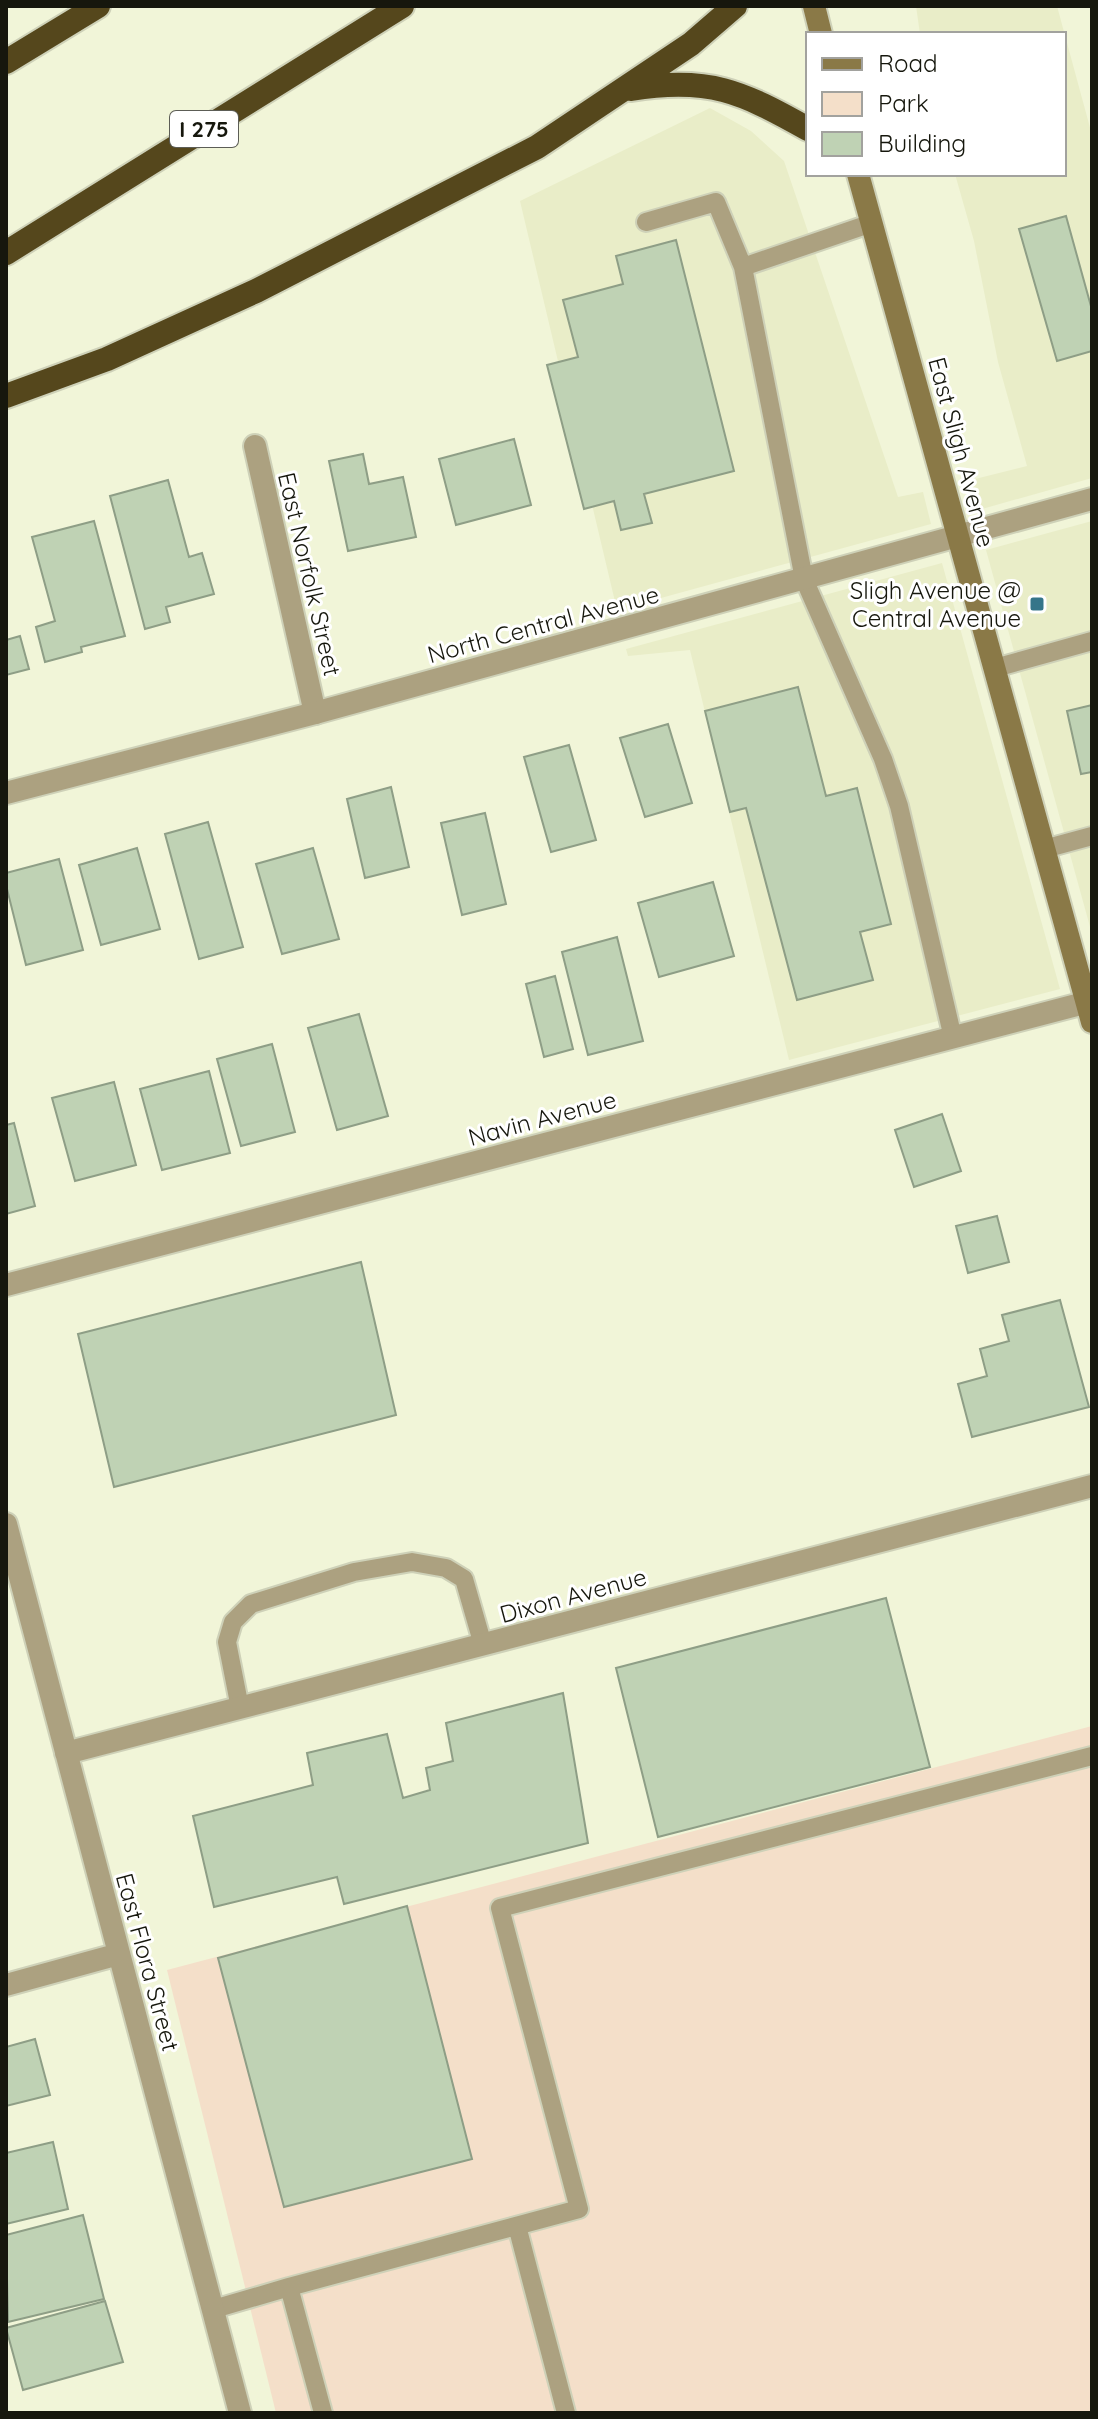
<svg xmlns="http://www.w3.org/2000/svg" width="1098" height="2419" viewBox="0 0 1098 2419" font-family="Quicksand,sans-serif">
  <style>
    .built { fill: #e9edc8 }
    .green { fill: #f4dfc9 }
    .building { fill: #bfd2b4; stroke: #8e9e86; stroke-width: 2 }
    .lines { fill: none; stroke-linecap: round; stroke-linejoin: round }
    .service-casing { stroke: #ced1b8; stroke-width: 22 }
    .minor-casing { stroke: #ced1b8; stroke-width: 26 }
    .tertiary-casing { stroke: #ced1b8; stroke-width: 26 }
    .secondary-casing { stroke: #ced1b8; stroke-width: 26 }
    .motorway-casing { stroke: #ced1b8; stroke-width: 28 }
    .service { stroke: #aca180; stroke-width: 18 }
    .minor { stroke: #aca180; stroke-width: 22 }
    .tertiary { stroke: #aca180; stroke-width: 22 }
    .secondary { stroke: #8a7947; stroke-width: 22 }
    .motorway { stroke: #55471c; stroke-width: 24 }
    .poi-dot { fill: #357589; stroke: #fff; stroke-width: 3 }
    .labels { text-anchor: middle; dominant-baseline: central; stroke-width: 6; stroke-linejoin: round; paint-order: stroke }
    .shield { fill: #fff; stroke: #5c5d56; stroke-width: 2 }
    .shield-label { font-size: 22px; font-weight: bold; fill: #16170d }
    .street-label { font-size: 24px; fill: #16170d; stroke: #fff }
    .poi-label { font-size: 24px; fill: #16170d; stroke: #fff; text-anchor: end }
  </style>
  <rect width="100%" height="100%" fill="#f1f5d8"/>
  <path class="built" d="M916 6H1057L1092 135V478L975 511 967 481 1027 466 998 362 974 241 955 174H1064V34H920Z
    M710 108 751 131 784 161 898 497 923 492 931 524 617 610 520 201Z
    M1092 521V934L986 550Z
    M942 563 1060 989 789 1060 690 650 628 656 626 649Z"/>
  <path class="green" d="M1092 1726V2413H276L167 1970Z"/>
  <path class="building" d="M1066 216 1092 310V351L1057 361 1019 229Z
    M676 240 734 471 644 494 652 523 621 530 614 501 584 509 547 365 578 357 563 300 623 284 616 256Z
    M514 439 531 505 456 525 439 459Z
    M363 454 369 484 403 477 416 537 348 551 329 461Z
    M168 480 189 557 202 553 214 594 166 607 170 622 145 629 110 496Z
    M94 521 125 636 81 647 82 652 45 662 36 627 55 621 32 537Z
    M20 636 29 669 6 675V640Z
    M798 687 826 796 857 788 891 924 860 932 873 980 797 1000 746 808 730 812 705 711Z
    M1092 705V772L1081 774 1067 711Z
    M668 724 692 803 645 817 620 738Z
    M569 745 596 840 551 852 524 757Z
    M391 787 409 867 365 878 347 799Z
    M485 813 506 904 462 915 441 823Z
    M208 822 243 947 199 959 165 834Z
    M137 848 160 929 101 945 79 865Z
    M313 848 339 939 282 954 256 864Z
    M59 859 83 950 26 965 6 885V873Z
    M713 882 734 956 659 977 638 903Z
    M617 937 643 1041 588 1055 562 952Z
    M555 976 573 1049 544 1057 526 984Z
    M359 1014 388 1116 337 1130 308 1028Z
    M272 1044 295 1132 241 1146 217 1059Z
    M209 1071 230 1153 162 1170 140 1089Z
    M114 1082 136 1165 75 1181 52 1098Z
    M942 1114 961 1171 914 1187 895 1130Z
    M14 1123 35 1206 6 1214V1125Z
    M997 1216 1009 1262 968 1273 956 1226Z
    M361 1262 396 1415 114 1487 78 1334Z
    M1060 1300 1089 1407 972 1437 958 1384 987 1376 980 1349 1009 1341 1002 1315Z
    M886 1598 930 1767 658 1837 616 1668Z
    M563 1693 588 1843 344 1904 337 1877 214 1907 193 1816 313 1785 307 1753 387 1734 403 1798 430 1790 426 1768 453 1761 446 1723Z
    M407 1906 472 2159 284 2207 218 1958Z
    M35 2039 50 2095 6 2106V2047Z
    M53 2142 68 2209 6 2224V2153Z
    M83 2215 104 2299 8 2322 6 2235Z
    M105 2301 123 2362 23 2390 6 2328Z"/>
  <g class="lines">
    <g class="service-casing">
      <path id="service" d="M646 222 716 202 743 267
        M872 223 743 267 804 579 883 759 899 806 953 1038
        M995 668 1092 641
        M1044 849 1092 836
        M240 1708 227 1642 233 1622 251 1604 354 1572 412 1562 446 1568 464 1579 483 1645
        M517 2226 566 2413
        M214 2309 289 2287
        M323 2413 289 2287 579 2209 500 1908 1092 1756"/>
    </g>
    <g class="minor-casing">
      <path id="minor" d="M255 446 315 713
        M6 1285 1092 1001
        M6 1524 240 2413
        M66 1753 1092 1486
        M6 1985 119 1954"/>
    </g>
    <g class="tertiary-casing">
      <path id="tertiary" d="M6 793 315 713 1092 499"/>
    </g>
    <g class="secondary-casing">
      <path id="secondary" d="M814 6 821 34
        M858 174 1092 1022"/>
    </g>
    <g class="motorway-casing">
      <path id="motorway" d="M6 62 98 6
        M631 89C709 76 742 92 808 129
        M6 253 402 6
        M6 396 107 359 256 291 537 147 691 44 735 6"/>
    </g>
    <use href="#service" class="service"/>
    <use href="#minor" class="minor"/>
    <use href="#tertiary" class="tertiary"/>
    <use href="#secondary" class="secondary"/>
    <use href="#motorway" class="motorway"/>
  </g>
  <rect class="poi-dot" x="1029" y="596" width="16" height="16" rx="4"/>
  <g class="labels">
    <rect class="shield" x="170" y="111" width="68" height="36" rx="6"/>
    <g class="shield-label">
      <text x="204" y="129">I 275</text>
    </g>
    <g class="street-label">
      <text transform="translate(962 452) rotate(75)">East Sligh Avenue</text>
      <text transform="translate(310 574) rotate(77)">East Norfolk Street</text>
      <text transform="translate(543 624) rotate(-15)">North Central Avenue</text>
      <text transform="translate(542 1118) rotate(-15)">Navin Avenue</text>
      <text transform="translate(573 1595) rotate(-15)">Dixon Avenue</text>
      <text transform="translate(148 1962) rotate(75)">East Flora Street</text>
    </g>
    <g class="poi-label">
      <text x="1021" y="590">Sligh Avenue @<tspan x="1021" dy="28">Central Avenue</tspan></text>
    </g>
  </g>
  <rect width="1098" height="2419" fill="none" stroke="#16170d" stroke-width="16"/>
  <rect x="806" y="32" width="260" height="144" fill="#ffffff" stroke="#a2a29e" stroke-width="2"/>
  <rect x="822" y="58" width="40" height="12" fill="#8a7947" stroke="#a2a29e" stroke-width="2"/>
  <text x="878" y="72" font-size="24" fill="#16170d">Road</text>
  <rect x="822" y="92" width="40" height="24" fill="#f4dfc9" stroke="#a2a29e" stroke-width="2"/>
  <text x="878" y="112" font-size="24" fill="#16170d">Park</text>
  <rect x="822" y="132" width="40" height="24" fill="#bfd2b4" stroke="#a2a29e" stroke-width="2"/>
  <text x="878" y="152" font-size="24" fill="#16170d">Building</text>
</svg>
